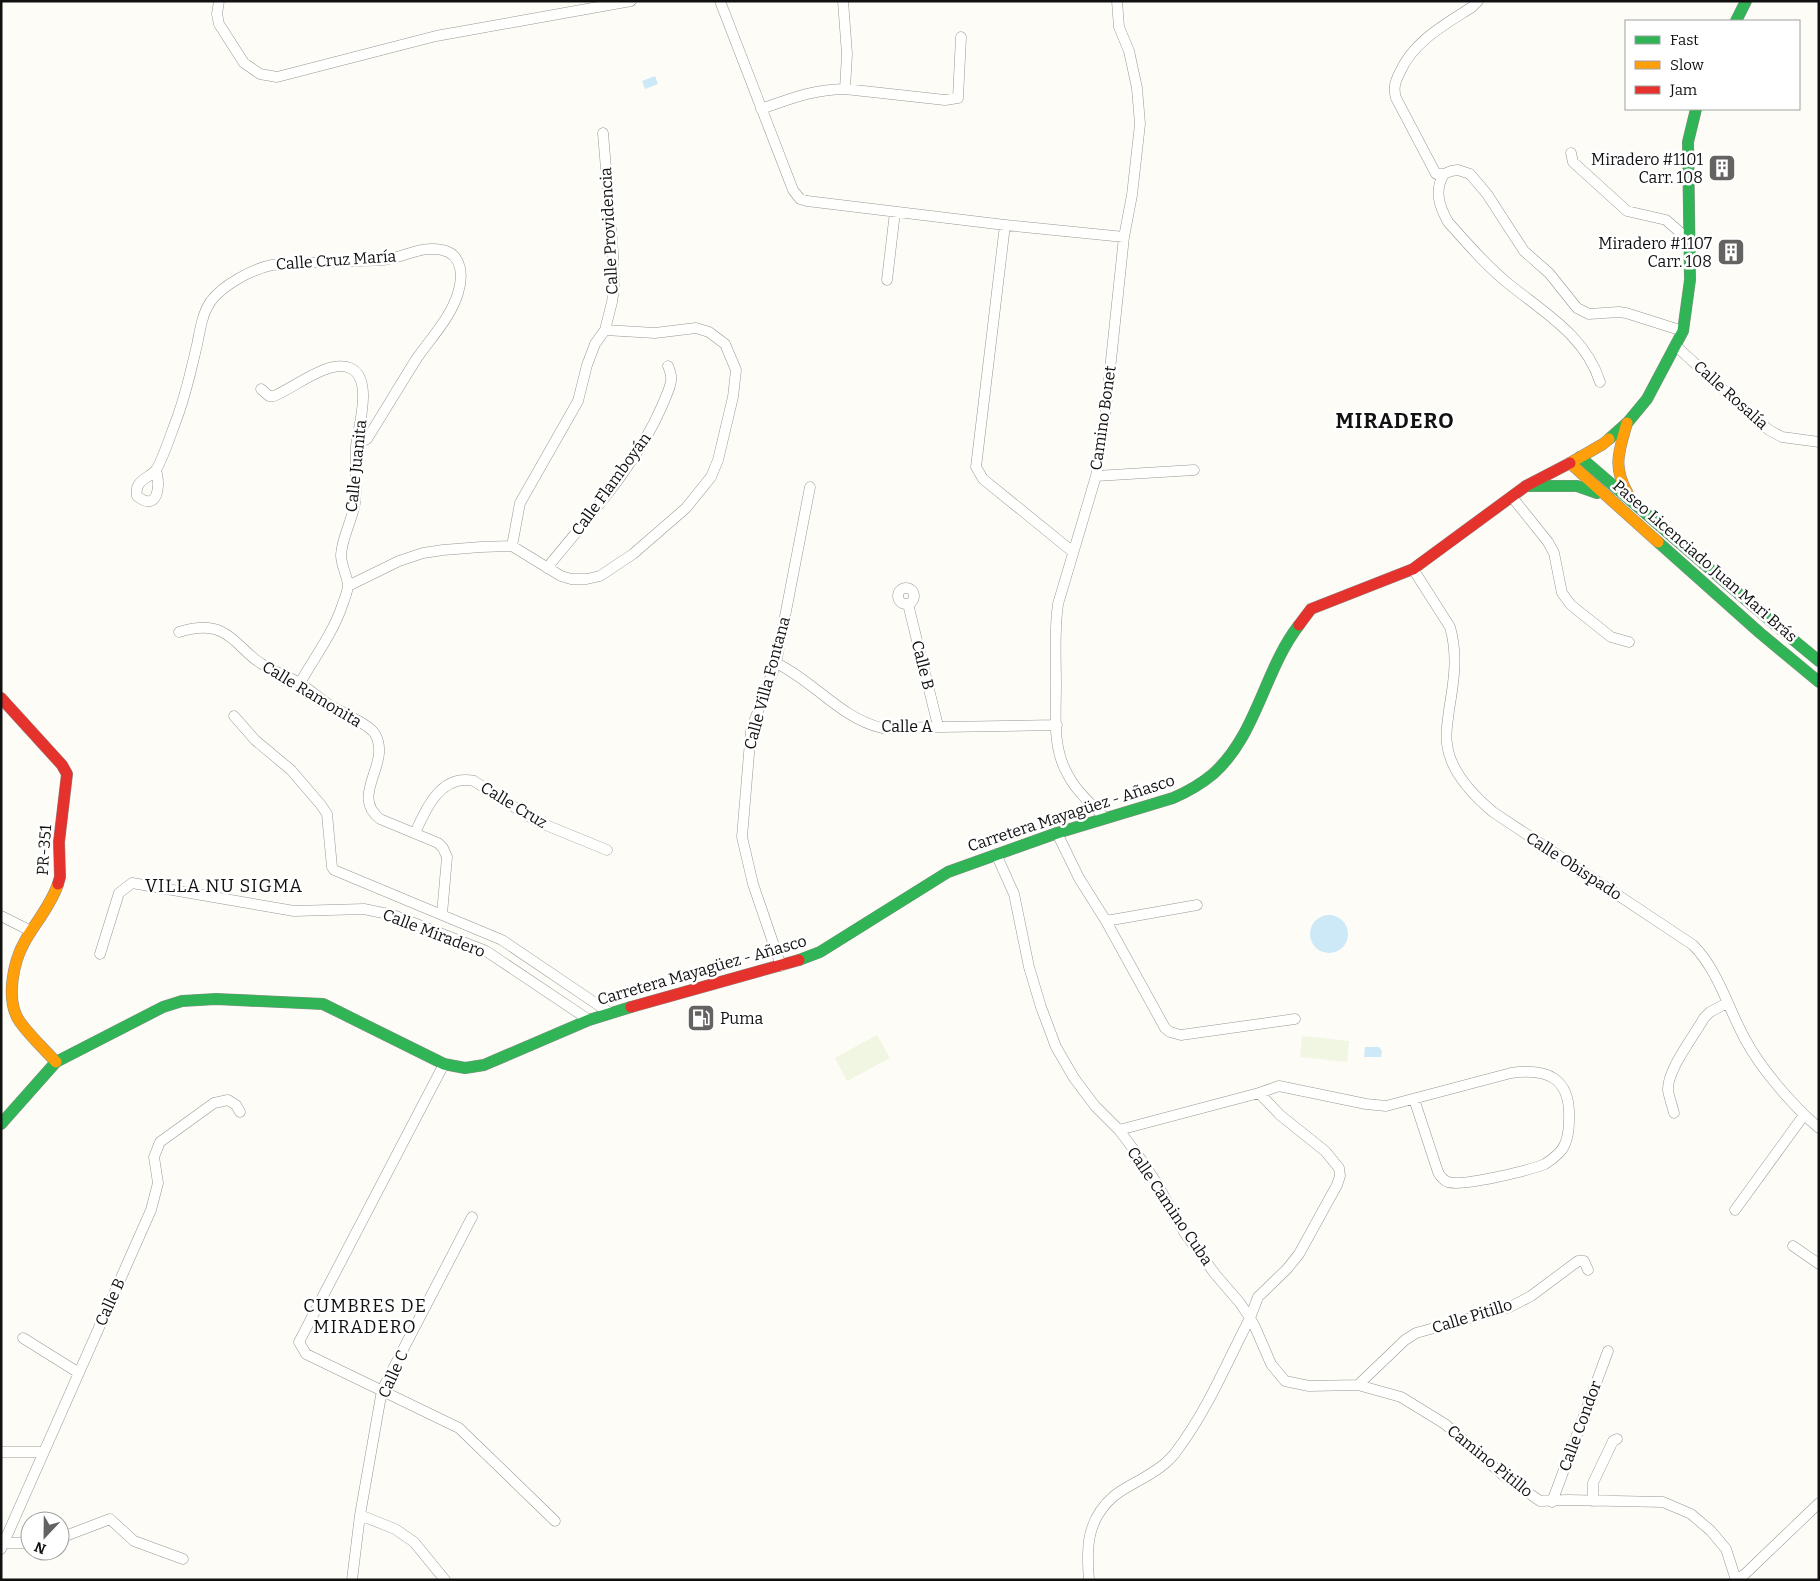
<svg xmlns="http://www.w3.org/2000/svg" width="1820" height="1581" viewBox="0 0 1820 1581" font-family="Bitter,serif">
  <style>
    .pitch { fill: #f0f6e1 }
    .water { fill: #cde8f7 }
    .lines { fill: none; stroke-linecap: round; stroke-linejoin: round }
    .street-casing { stroke: #979795; stroke-width: 11 }
    .fast-casing { stroke: #8e8d8b; stroke-width: 12 }
    .slow-casing { stroke: #8e8d8b; stroke-width: 12 }
    .jam-casing { stroke: #8e8d8b; stroke-width: 12 }
    .street { stroke: #fffffe; stroke-width: 10 }
    .fast { stroke: #30b455; stroke-width: 11 }
    .slow { stroke: #ff9f0a; stroke-width: 11 }
    .jam { stroke: #e5322d; stroke-width: 11 }
    .labels { text-anchor: middle; dominant-baseline: central; stroke-width: 5; stroke-linejoin: round; paint-order: stroke }
    .poi-label { font-size: 16px; fill: #111; stroke: #fff; text-anchor: end }
    .street-label { font-size: 16px; fill: #111; stroke: #fff }
    .neighbourhood-label { font-size: 18px; letter-spacing: 1px; fill: #111; stroke: #fff }
    .district-label { font-size: 21px; font-weight: bold; letter-spacing: 1px; fill: #111; stroke: #fff }
  </style>
  <rect width="100%" height="100%" fill="#fdfcf7"/>
  <path class="pitch" d="M877 1035 890 1058 847 1081 835 1058Z
    M1302 1036 1349 1041 1347 1062 1300 1057Z"/>
  <path class="water" d="M655 76 658 84 645 89 642 81Z
    M1310 934a19 19 0 1 1 38 0a19 19 0 1 1-38 0Z
    M1365 1047H1379L1382 1051 1381 1057H1364Z"/>
  <g class="lines">
    <g class="street-casing">
      <path id="street" d="M219 1 217 14 219 24 244 63 260 74 277 77 436 36 631 1
        M720 1 793 190 800 199 807 201 1005 225 1124 237
        M843 1 847 54 845 89
        M1478 1 1472 7C1444 25 1414 41 1400 72 1395 82 1393 88 1396 98L1436 174H1444L1451 171 1458 170 1470 174 1487 194 1524 251 1549 273 1577 308 1589 314 1619 312 1626 313 1683 331
        M761 109C793 98 811 90 845 89L945 100 958 98 961 37
        M1571 153 1573 162 1627 211 1666 220 1690 241
        M1444 174C1434 190 1439 206 1448 222 1467 243 1487 267 1510 285 1545 313 1586 337 1600 382
        M1005 225 976 467 983 479 1073 552
        M887 280 895 212
        M1676 346 1754 418 1769 430 1782 437 1819 442
        M261 389 269 396H274C294 388 328 359 350 368 374 378 358 428 356 446 355 465 357 485 355 503 352 521 342 537 341 555 341 565 347 575 348 585 348 591 344 600 342 606 333 633 314 658 300 683
        M156 470C161 485 158 513 137 496 134 481 147 479 155 471 161 465 173 428 177 418 186 394 191 370 197 345 200 330 202 314 211 301 223 285 252 269 272 265 309 262 346 262 382 260 403 258 421 245 442 250 463 254 463 277 458 293 451 317 431 338 417 358 400 385 384 412 367 439L357 444
        M1096 476 1194 470
        M1512 497 1548 542 1554 553 1562 593 1571 605 1611 637 1629 642
        M512 546 520 503 578 401 587 365 595 344 605 330 612 302 614 288 613 253 603 133
        M547 568C588 517 636 466 662 406 665 398 670 389 671 381 672 375 670 371 668 366
        M1413 569 1450 627C1458 655 1454 681 1449 710 1448 721 1445 733 1447 744 1450 771 1474 796 1493 812L1693 945C1718 970 1728 1008 1745 1039 1761 1069 1793 1106 1819 1128
        M348 586 399 561 423 553 443 550 481 547 512 546 561 576 571 579H587L600 576 633 554 686 508 711 477 718 460 733 397 736 370 725 344 709 332 696 328 655 333 605 330
        M898 596a8 8 0 1 1 16 0a8 8 0 1 1-16 0Z
        M908 604 938 726
        M179 632C192 628 207 625 220 631 237 638 246 655 262 664 273 672 287 675 299 683 311 690 321 700 333 707 344 714 369 724 375 734 392 764 349 795 380 819L438 843 443 848 447 857 442 914
        M776 663C814 681 840 718 882 728L1057 725
        M234 716 255 740 291 770 321 805 327 814 332 867 334 870 502 940 610 1013
        M1105 818C1092 805 1077 792 1068 775 1052 748 1056 714 1056 685 1056 658 1054 631 1058 604L1096 476 1105 417 1124 237 1132 195 1140 124 1137 88 1129 51 1119 27 1117 1
        M415 833C426 808 441 774 474 781L536 821 607 850
        M1057 833 1079 878 1106 921
        M996 854 1014 894 1029 967 1041 1007 1056 1047 1074 1078 1095 1106 1119 1130 1140 1158 1156 1182 1184 1232 1215 1274 1240 1303 1250 1318C1227 1362 1208 1409 1178 1449 1169 1463 1154 1472 1140 1480 1131 1485 1121 1490 1114 1496 1087 1519 1086 1547 1089 1580
        M1197 905 1106 921 1165 1028 1170 1032 1181 1035 1295 1019
        M1 916 31 931
        M100 954 119 893 132 883 294 911 364 909 393 915 486 951 589 1020
        M781 966 753 884 742 837 751 730 776 663 810 487
        M444 1064 299 1342 306 1354 459 1428 555 1521
        M1259 1093 1280 1115 1325 1151 1339 1168 1340 1176 1337 1185 1299 1254 1287 1269 1258 1297 1250 1318 1255 1327 1271 1364 1285 1381 1309 1386 1358 1385 1401 1397 1445 1424 1503 1475 1540 1501 1568 1500 1663 1502 1691 1514 1711 1531 1726 1549 1736 1580
        M1674 1113C1672 1105 1669 1097 1668 1090 1667 1070 1694 1036 1704 1018L1710 1012 1727 1003
        M1119 1130 1259 1093 1279 1086 1366 1104 1386 1106 1511 1073C1548 1068 1571 1078 1569 1120 1569 1131 1568 1143 1560 1152 1556 1156 1550 1161 1545 1164 1530 1170 1463 1187 1448 1182 1443 1180 1440 1176 1438 1172L1414 1099
        M1735 1210 1804 1115
        M1793 1246 1819 1264
        M23 1338 79 1373
        M1358 1385 1405 1340 1416 1333 1510 1307 1531 1296 1578 1261H1584L1588 1270
        M1 1452H43
        M1593 1501V1483L1613 1441 1617 1439
        M1552 1502 1608 1351
        M360 1515 395 1529 414 1542 445 1580
        M60 1538 110 1519 134 1541 183 1559
        M4 1543H30
        M1 1549 151 1210 158 1183 154 1157 160 1142 214 1103 228 1100 236 1105 240 1112
        M1736 1579 1744 1575 1819 1503
        M352 1580 360 1515 382 1390 472 1217"/>
    </g>
    <g class="fast-casing">
      <path id="fast" d="M1736 21 1746 1
        M1609 439 1628 422 1647 399 1683 331 1690 280 1688 142 1696 109
        M1580 457C1660 525 1738 595 1819 661
        M1526 486H1577L1597 493
        M1658 542 1760 633 1819 682
        M799 960 820 952 948 872 1057 833 1173 798C1187 792 1201 784 1213 774 1257 735 1264 670 1299 625
        M1 1124 56 1062 163 1007 182 1001 216 999 323 1004 444 1064 465 1068 484 1065 589 1020 631 1007"/>
    </g>
    <g class="slow-casing">
      <path id="slow" d="M1627 423C1619 451 1612 467 1628 494
        M1609 439 1603 444 1570 463 1658 542
        M56 1062C44 1049 30 1036 20 1022 5 1001 13 962 25 941 36 922 51 905 58 884"/>
    </g>
    <g class="jam-casing">
      <path id="jam" d="M1299 625 1311 609 1413 569 1526 486 1570 463
        M1 698 62 765 67 774 59 842 60 877 58 884
        M631 1007 799 960"/>
    </g>
    <use href="#street" class="street"/>
    <use href="#fast" class="fast"/>
    <use href="#slow" class="slow"/>
    <use href="#jam" class="jam"/>
  </g>
  <defs>
    <g id="building-square" transform="scale(1.4375)"><rect x="-9" y="-9" width="18" height="18" rx="4" fill="#646362" stroke="#fff"/><path d="M-4-6H4V6H1V3H-1V6H-4ZM-2.5-4.3h1.7v1.8h-1.7ZM.8-4.3h1.7v1.8H.8ZM-2.5-1h1.7V.8h-1.7ZM.8-1h1.7V.8H.8Z" fill="#fff"/></g>
    <g id="fuel-square" transform="scale(1.4375)"><rect x="-9" y="-9" width="18" height="18" rx="4" fill="#646362" stroke="#fff"/><path d="M-5.5-6h7V0h2V4h1.3V-2.5L3-4.5l.8-.8L6-3V5H2.5V1h-1V6h-7ZM-4.2-4.7v3.2H.2V-4.7Z" fill="#fff"/></g>
  </defs>
  <g fill-rule="evenodd">
    <use href="#building-square" x="1722" y="168"/>
    <use href="#building-square" x="1731" y="252"/>
    <use href="#fuel-square" x="701" y="1018"/>
  </g>
  <g class="labels">
    <g class="poi-label">
      <text x="1703" y="159">Miradero #1101<tspan x="1703" dy="18">Carr. 108</tspan></text>
      <text x="1712" y="243">Miradero #1107<tspan x="1712" dy="18">Carr. 108</tspan></text>
      <text x="720" y="1018" text-anchor="start">Puma</text>
    </g>
    <g class="street-label">
      <text transform="translate(609 231) rotate(-93)">Calle Providencia</text>
      <text transform="translate(336 260) rotate(-4)">Calle Cruz María</text>
      <text transform="translate(1731 395) rotate(42)">Calle Rosalía</text>
      <text transform="translate(1103 418) rotate(-82)">Camino Bonet</text>
      <text transform="translate(356 466) rotate(-84)">Calle Juanita</text>
      <text transform="translate(611 484) rotate(-54)">Calle Flamboyán</text>
      <text transform="translate(1705 561) rotate(41)">Paseo Licenciado Juan Mari Brás</text>
      <text transform="translate(923 665) rotate(76)">Calle B</text>
      <text transform="translate(767 683) rotate(-75)">Calle Villa Fontana</text>
      <text transform="translate(312 694) rotate(31)">Calle Ramonita</text>
      <text x="907" y="726">Calle A</text>
      <text transform="translate(514 805) rotate(31)">Calle Cruz</text>
      <text transform="translate(1071 813) rotate(-18)">Carretera Mayagüez - Añasco</text>
      <text transform="translate(44 850) rotate(-86)">PR-351</text>
      <text transform="translate(1574 866) rotate(33)">Calle Obispado</text>
      <text transform="translate(434 933) rotate(21)">Calle Miradero</text>
      <text transform="translate(702 970) rotate(-16)">Carretera Mayagüez - Añasco</text>
      <text transform="translate(1170 1206) rotate(56)">Calle Camino Cuba</text>
      <text transform="translate(110 1302) rotate(-66)">Calle B</text>
      <text transform="translate(1472 1316) rotate(-17)">Calle Pitillo</text>
      <text transform="translate(393 1374) rotate(-66)">Calle C</text>
      <text transform="translate(1580 1426) rotate(-70)">Calle Condor</text>
      <text transform="translate(1490 1461) rotate(39)">Camino Pitillo</text>
    </g>
    <g class="neighbourhood-label">
      <text x="224" y="886">VILLA NU SIGMA</text>
      <text x="365" y="1306">CUMBRES DE<tspan x="365" dy="21">MIRADERO</tspan></text>
    </g>
    <g class="district-label">
      <text x="1395" y="421">MIRADERO</text>
    </g>
  </g>
  <rect width="1820" height="1581" fill="none" stroke="#111111" stroke-width="5"/>
  <rect x="1625" y="20" width="175" height="90" fill="#ffffff" stroke="#a0a0a0"/>
  <rect x="1635" y="36" width="25" height="8" fill="#30b455" stroke="#a0a0a0"/>
  <text x="1670" y="45" font-size="15" fill="#111111">Fast</text>
  <rect x="1635" y="61" width="25" height="8" fill="#ff9f0a" stroke="#a0a0a0"/>
  <text x="1670" y="70" font-size="15" fill="#111111">Slow</text>
  <rect x="1635" y="86" width="25" height="8" fill="#e5322d" stroke="#a0a0a0"/>
  <text x="1670" y="95" font-size="15" fill="#111111">Jam</text>
  <g transform="translate(45 1536) rotate(202)"><circle r="24" fill="#ffffff" stroke="#a0a0a0"/>
  <path d="M0-4L9 19L0 12L-9 19Z" fill="#646362"/>
  <text y="-8" font-size="14" font-weight="bold" text-anchor="middle" fill="#111111">N</text>
  </g>
</svg>
